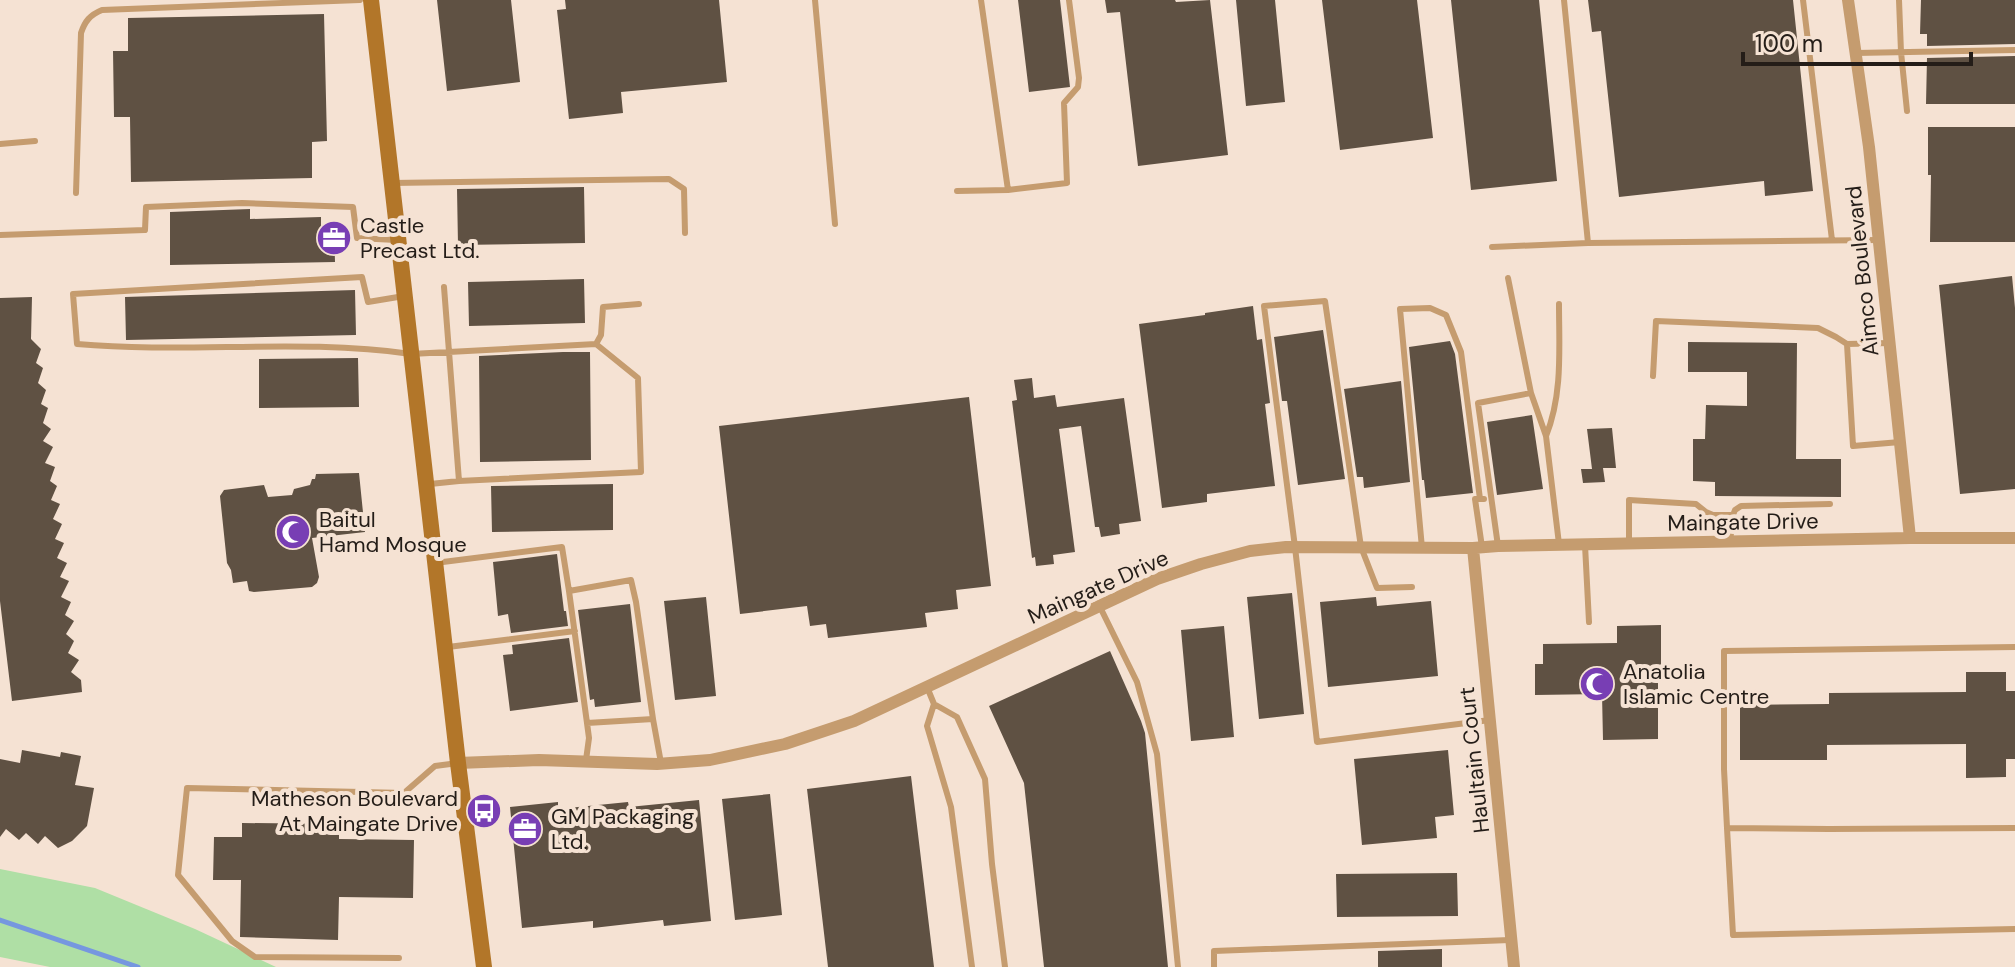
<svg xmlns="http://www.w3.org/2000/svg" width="2015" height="967" viewBox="0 0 2015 967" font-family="'DM Sans',sans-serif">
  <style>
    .green { fill: #afdfa5 }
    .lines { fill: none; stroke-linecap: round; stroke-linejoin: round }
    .stream { stroke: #7697df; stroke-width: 5 }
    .building { fill: #5f5143 }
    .lane { stroke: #c59c6f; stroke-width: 6 }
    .street { stroke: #c59c6f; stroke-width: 12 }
    .secondary { stroke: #b27629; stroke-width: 16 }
    .labels { text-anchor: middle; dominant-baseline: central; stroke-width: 8; stroke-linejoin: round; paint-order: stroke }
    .poi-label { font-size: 22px; fill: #241d18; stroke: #f5e2d3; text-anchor: start }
    .street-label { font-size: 22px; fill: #241d18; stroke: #f5e2d3 }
  </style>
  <rect width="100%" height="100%" fill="#f5e2d3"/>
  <path class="green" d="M0 869 95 888 195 929 276 967H50L0 957Z"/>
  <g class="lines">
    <path class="stream" d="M0 920 138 967"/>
  </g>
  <path class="building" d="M437 0H511L520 82 447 91Z
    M565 0H719L727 82 621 92 623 113 569 119 557 10 566 9Z
    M1018 0H1060L1070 87 1029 92Z
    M1105 0H1175L1176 2 1210 0 1228 155 1138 166 1120 12 1107 13Z
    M1236 0H1275L1285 102 1246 106Z
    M1322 0H1417L1433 138 1340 150Z
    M1451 0H1539L1557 181 1471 190Z
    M1588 0H1793L1813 191 1765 196 1764 181 1619 197 1601 31 1592 32Z
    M1921 0H2015V44L1927 46V34H1920Z
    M324 14 327 141 312 142V178L131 182 130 117H114L113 51H128V18Z
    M2015 56V104H1926L1927 58Z
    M1928 127H2015V242H1930L1931 175H1928Z
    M584 187 585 243 458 245 457 189Z
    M250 209V219L321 217V230H334L335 262 170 265V212Z
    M2012 276 2015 308V489L1960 494 1939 285Z
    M584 279 585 323 469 326 468 282Z
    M355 290 356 335 126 340 125 297Z
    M32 297 31 339 41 349 36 363 43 368 38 383 46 390 41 404 48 408 43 423 51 429 43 441 53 447 45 463 55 467 50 481 57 486 51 500 60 504 53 519 62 524 55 539 64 543 57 558 67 563 60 577 69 581 61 597 71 602 65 615 74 621 66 634 74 641 68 653 79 660 71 672 81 680 82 692 12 701 0 601V298Z
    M1253 306 1257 340 1262 339 1270 403 1265 404 1275 486 1207 494V502L1162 508 1139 324 1205 315V313Z
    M1323 330 1345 479 1298 485 1287 401H1282L1274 337Z
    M1450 341 1455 354 1473 493 1426 498 1424 480H1422L1409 347Z
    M1688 342 1797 343 1796 459H1841V497L1715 496V482L1693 481V439H1705L1706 405 1747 406V372H1688Z
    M563 352H590L591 460 480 462 479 356Z
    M358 358 359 407 259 408V359Z
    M1032 378 1034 398 1055 395 1057 407 1124 398 1141 521 1119 524 1120 534 1101 537 1099 527H1095L1081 426 1059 429 1075 552 1053 555 1054 564 1036 566 1035 557 1032 558 1012 401 1017 400 1014 380Z
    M1401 381 1410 482 1364 488 1363 477H1357L1344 389Z
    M969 397 991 586 956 590 958 609 925 613 927 627 828 638 826 624 810 626 807 606 740 614 719 426Z
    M1532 415 1543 489 1497 495 1487 422Z
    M1612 428 1616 468H1603L1605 482 1583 483 1581 469H1592L1587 429Z
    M359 473 365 532 312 538 319 577 317 583 312 587 254 592 249 591 247 581 233 583 231 570 227 563 220 496 224 490 264 485 268 497 292 495 294 489 310 485 312 479H315L316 474Z
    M613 484V530L492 532 491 486Z
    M557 554 564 611H566L568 626 511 633 508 614 498 616 493 562Z
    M1292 593 1304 714 1259 719 1247 597Z
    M706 597 716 696 675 700 664 601Z
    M1376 597 1377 606 1431 601 1438 676 1328 687 1320 602Z
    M630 604 641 702 595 707 594 699 590 700 578 610Z
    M1661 625V683L1658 682V739L1603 740 1602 694 1535 695V664H1543V644L1617 643V626Z
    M1224 626 1234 737 1191 741 1181 630Z
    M569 638 578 702 510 711 503 655 513 654 512 645Z
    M1110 651 1141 721 1145 733 1168 967H1044L1024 783 989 706Z
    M1966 672H2006V691H2015V759H2006V777L1966 778V744L1827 745V760H1740V705L1829 704V693L1966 692Z
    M22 750 60 757 61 752 81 756 75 785 94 788 87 826 72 841 58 848 45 836 38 844 26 833 19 840 6 829 0 837V759L20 763Z
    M1448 750 1454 815 1435 817 1437 838 1362 845 1354 759Z
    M911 776 934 967H828L807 789Z
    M770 794 782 915 735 920 722 799Z
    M699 800 711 921 664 926 663 920 593 928V921L522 928 510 807 558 802V809L628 802 629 807Z
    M242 823 339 824V839L414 840 413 898 339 897 338 940 240 937 241 880H213L214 837H242Z
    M1457 873 1458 916 1337 917 1336 874Z
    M1442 949V967H1378V951Z"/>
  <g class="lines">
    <path class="lane" d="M815 0 835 224
      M1803 0 1832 240
      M1899 0 1901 52 1907 111
      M1856 53 2015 50
      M0 144 35 141
      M392 183 669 179 684 189 685 233
      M1008 190 1067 183 1064 103 1078 87 1079 78 1069 0
      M957 191 1008 190 981 0
      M76 193 81 33C85 21 90 15 102 10L360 0
      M0 235 145 230 146 207 242 203 353 207 357 238 396 240
      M1588 243 1879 240
      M1492 247 1588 243 1564 0
      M1508 278 1531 393 1546 436 1559 544
      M404 296 368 302 362 277 73 294 77 344C188 354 301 338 411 354L596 344 638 378 641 472 459 481
      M1890 343 1847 344 1853 446 1900 442
      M596 344 601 335 603 307 639 304
      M1653 376 1656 321 1818 328 1836 337 1847 344
      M1546 436C1563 394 1559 347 1559 304
      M430 484 459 481 444 287
      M1733 515 1735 510 1741 506 1830 504
      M1629 544V500L1696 504 1706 512 1713 515H1733L1730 542
      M1585 545 1589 622
      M1498 546 1478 403 1531 393
      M1482 547 1475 499H1484
      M1422 548 1400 309 1430 308 1446 315 1461 352 1480 499
      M435 563 562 547 569 591
      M1412 587 1377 588 1361 547 1325 301 1264 306 1295 547 1317 742 1490 720
      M1100 607 1137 682 1157 754 1178 967
      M448 647 575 631
      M2015 647 1724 651V769L1727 828 1829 829 2015 828
      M927 687 934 704 927 726 951 807 972 967
      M934 704 957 717 985 779 992 864 1005 967
      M587 723 569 591 631 580 636 602 653 719
      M586 760 589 738 587 723 653 719 661 763
      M1727 828 1733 935 2015 929
      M399 958 255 957 232 941 178 875 187 788 404 793 435 766 458 763
      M1214 967V951L1510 940"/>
    <path class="street" d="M1848 0 1869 147 1910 538
      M1473 548 1514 967
      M458 763 539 760 657 764 710 760 785 744 854 721 1157 579 1201 564 1250 551 1286 547 1473 548 1498 546 1910 538H2015"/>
    <path class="secondary" d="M371 0 458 763 484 967"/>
  </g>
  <defs>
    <g id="office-disc" transform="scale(1.8)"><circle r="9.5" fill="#783eb4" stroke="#f5e2d3"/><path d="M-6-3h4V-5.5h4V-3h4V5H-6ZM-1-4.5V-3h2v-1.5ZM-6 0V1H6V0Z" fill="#fff"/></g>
    <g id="mosque-disc" transform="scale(1.8)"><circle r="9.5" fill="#783eb4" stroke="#f5e2d3"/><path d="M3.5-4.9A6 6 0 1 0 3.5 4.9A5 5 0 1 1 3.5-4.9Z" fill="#fff"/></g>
    <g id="bus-disc" transform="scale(1.8)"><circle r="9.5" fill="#783eb4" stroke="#f5e2d3"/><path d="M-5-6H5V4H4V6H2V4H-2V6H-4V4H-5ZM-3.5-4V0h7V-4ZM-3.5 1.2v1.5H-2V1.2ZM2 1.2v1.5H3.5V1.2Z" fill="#fff"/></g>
  </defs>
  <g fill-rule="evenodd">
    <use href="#office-disc" x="334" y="238"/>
    <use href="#mosque-disc" x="293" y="532"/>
    <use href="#mosque-disc" x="1597" y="684"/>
    <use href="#bus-disc" x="484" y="811"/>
    <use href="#office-disc" x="525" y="829"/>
  </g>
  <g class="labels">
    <g class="poi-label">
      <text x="360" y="225">Castle<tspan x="360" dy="25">Precast Ltd.</tspan></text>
      <text x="319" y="519">Baitul<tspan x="319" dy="25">Hamd Mosque</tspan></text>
      <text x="1623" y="671">Anatolia<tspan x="1623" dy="25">Islamic Centre</tspan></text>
      <text x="458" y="798" text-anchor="end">Matheson Boulevard<tspan x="458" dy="25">At Maingate Drive</tspan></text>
      <text x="551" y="816">GM Packaging<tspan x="551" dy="25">Ltd.</tspan></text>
    </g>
    <g class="street-label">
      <text transform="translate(1862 271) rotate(-96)">Aimco Boulevard</text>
      <text transform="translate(1743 522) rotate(-1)">Maingate Drive</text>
      <text transform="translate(1098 587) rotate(-24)">Maingate Drive</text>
      <text transform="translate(1474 760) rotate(-96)">Haultain Court</text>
    </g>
  </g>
  <path d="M1743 52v12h228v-12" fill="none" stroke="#241d18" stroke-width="4"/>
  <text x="1755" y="52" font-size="24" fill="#241d18" stroke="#f5e2d3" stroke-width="6" paint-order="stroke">100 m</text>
</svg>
